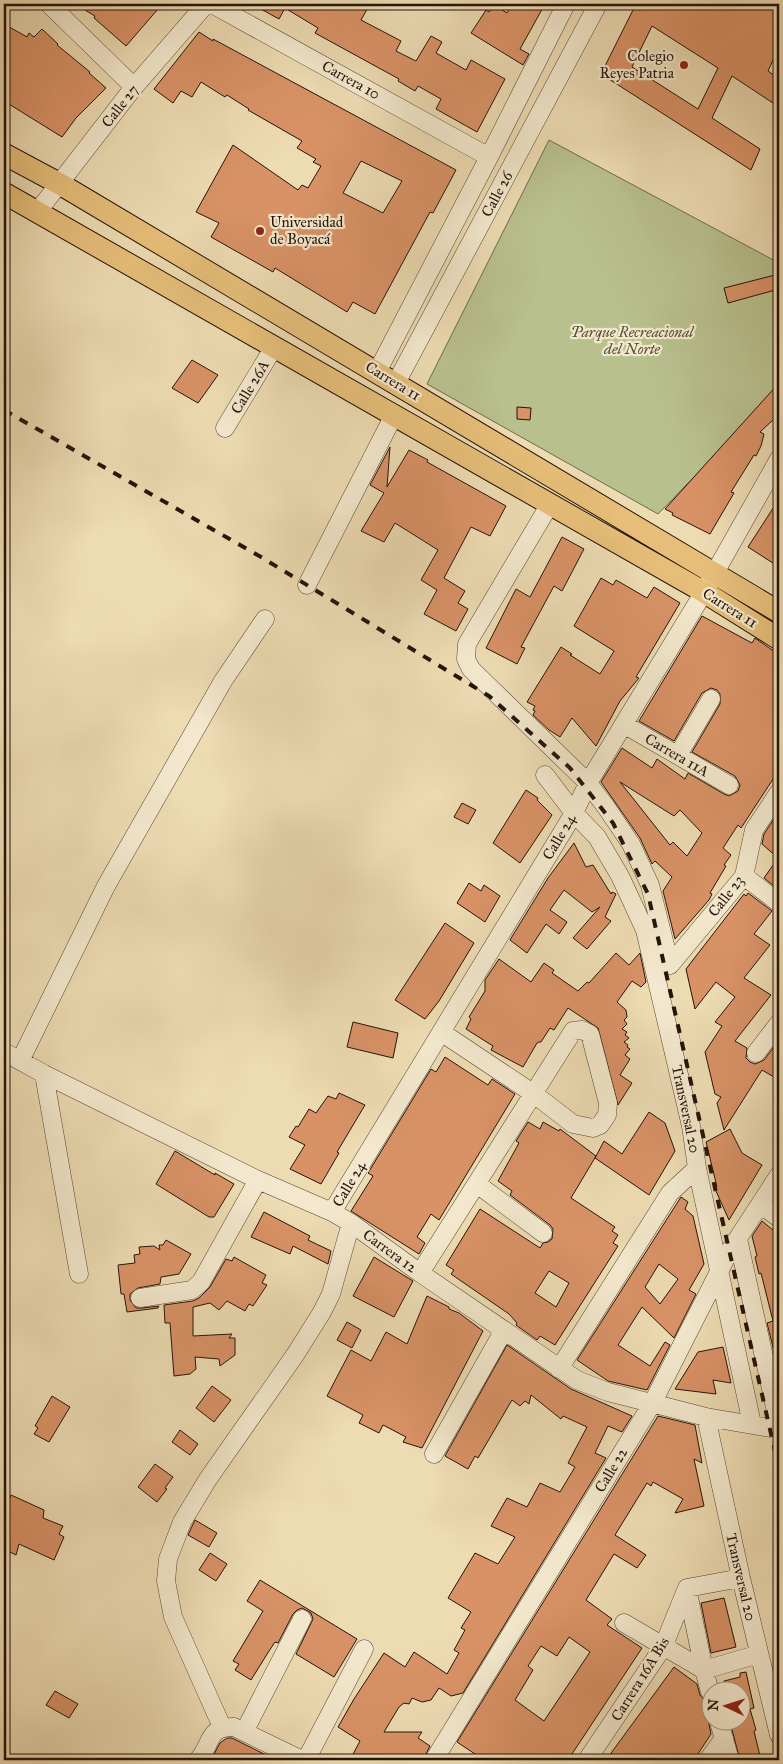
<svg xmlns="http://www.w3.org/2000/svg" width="783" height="1764" viewBox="0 0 783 1764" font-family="'IM FELL Great Primer',serif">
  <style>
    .green { fill: #b8c08d; stroke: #6e6a4b }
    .building { fill: #d89266; stroke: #251309; fill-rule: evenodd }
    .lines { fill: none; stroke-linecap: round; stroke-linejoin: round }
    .minor-casing { stroke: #574533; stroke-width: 19 }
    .major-casing { stroke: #251309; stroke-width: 23 }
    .minor { stroke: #f3e8cd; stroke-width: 18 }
    .major { stroke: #e6be79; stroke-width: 21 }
    .rail { stroke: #251309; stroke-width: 4; stroke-dasharray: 9 9; stroke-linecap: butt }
    .poi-dot { fill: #8f2418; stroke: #f3e8cd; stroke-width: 2 }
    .labels { text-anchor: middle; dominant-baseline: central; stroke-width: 4.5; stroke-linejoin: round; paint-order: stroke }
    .poi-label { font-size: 15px; fill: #251309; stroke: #f3e8cd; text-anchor: end }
    .street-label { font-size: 15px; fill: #251309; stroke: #f3e8cd }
    .park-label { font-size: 15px; font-style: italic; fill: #585037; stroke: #f3e8cd }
  </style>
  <rect width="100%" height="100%" fill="#eddbb2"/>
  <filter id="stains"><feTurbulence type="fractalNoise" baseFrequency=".004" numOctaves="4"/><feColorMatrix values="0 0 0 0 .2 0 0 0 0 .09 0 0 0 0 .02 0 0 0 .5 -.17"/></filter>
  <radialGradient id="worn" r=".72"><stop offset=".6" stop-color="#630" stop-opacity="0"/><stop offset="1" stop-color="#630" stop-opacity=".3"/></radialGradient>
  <path class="green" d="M549 140 779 263V390L658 514 427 384Z"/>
  <path class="building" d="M75 4H152L158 9 126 46 94 18 95 16Z
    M252 4H370L361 20 401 41 396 51 416 61 431 36 442 42 436 53 466 70 471 60 505 79 477 132 436 109 441 99 418 86 415 91 398 81 399 79 315 33 318 28 285 8 279 19Z
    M512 4H545L520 49 529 54 523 65 471 33 486 10 489 12 494 5 507 13Z
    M636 4H779V47L768 71 779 79V107L732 76 712 118 760 149 751 170 601 74ZM652 26 718 68 698 109 632 67Z
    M4 24 27 37 29 33 34 37 42 29 58 44 57 45 90 72 89 73 106 88 76 118 62 137 4 101Z
    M199 32 213 41V39L456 170 433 213 430 212 375 314 353 302 347 312 275 268 273 272 211 237 219 223 196 212 233 145 298 190 302 185 308 188 321 166 313 162 316 159 297 148 302 141 248 110 249 109 227 95 225 97 201 82 192 97 181 91 173 103 154 89ZM361 161 402 181 383 213 343 193Z
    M779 274V289L728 303 724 288Z
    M192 360 218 375 198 403 172 388Z
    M779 383V412L773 420 760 432 764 434 761 446 756 456 754 455 731 492 734 493 710 534 672 515 673 513 665 509Z
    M517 407 531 408 530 420 517 419Z
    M390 447 387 487 409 450 428 460 427 462 506 506 490 536 471 527 444 578 465 591 458 603 468 609 456 631 424 614 437 590 421 580 438 550 395 523 384 542 361 531 384 493 370 485Z
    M779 499V567L748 547Z
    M562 537 584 549 562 591 554 586 521 647 525 648 517 664 486 648 516 589 530 597Z
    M601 578 613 585 616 580 647 598 654 587 680 603 636 677 639 678 620 701 596 746 572 718 560 737 549 730 533 715 535 711 533 710 535 706 527 702 561 647 572 654 570 655 600 674 614 651 574 626Z
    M702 616 752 643 755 638 772 650 779 651V770L741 828 738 825 723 848 731 855 724 865 726 866 710 893 712 894 709 900 675 939 663 891 672 877 655 861 652 864 640 838 601 782 622 748 652 768 657 759 685 779 688 773 724 794 729 796 738 791 740 785 735 776 692 752 720 704V694L717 690 711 688 702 693 674 741 639 721ZM620 782 674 816 680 810 702 833 687 856 673 842 670 845Z
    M526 790 538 798 537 800 552 815 520 863 493 843Z
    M462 803 476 810 468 824 454 817Z
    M779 811V890L764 878 778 858 762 844 764 834Z
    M574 843 586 867 593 865 611 894 612 892 616 894 605 917 611 921 587 949 573 938 600 907 592 912 564 890 550 910 567 922 559 934 546 924 527 953 510 940 548 878Z
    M469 883 481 891 484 885 500 896 485 922 457 903Z
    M748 893 772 911 754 934 770 945 744 978 771 995 735 1041 747 1048 746 1058 750 1062 755 1064 764 1060 779 1040V1080L762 1070 724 1130 717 1103 721 1097 715 1094 705 1052 722 1026 715 1022 735 997 716 982 695 1009 686 969 744 894 746 896Z
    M445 923 474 943 439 1001 425 1019 395 1000Z
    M616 953 629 965 640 953 646 982 641 987 632 981 617 1002 626 1010 627 1017 624 1020 627 1024 622 1029 627 1032 625 1035 629 1038 624 1042 628 1045 627 1047 630 1049 625 1055 630 1059 620 1075 632 1083 618 1105 598 1028 568 1008 554 1030 550 1028 541 1042H539L537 1043 523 1067 491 1050 493 1046 466 1029 471 1019 469 1017 485 991V980L499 959 531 982 544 963 554 970 552 973 578 991 587 982 589 983Z
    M353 1022 398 1033 393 1058 347 1047Z
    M445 1057 488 1085 492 1079 515 1094 439 1220 431 1214 417 1237 425 1243 419 1254 351 1211 373 1176 368 1173 431 1069 436 1072Z
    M339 1093 365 1105 337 1152 339 1153 321 1184 290 1169 305 1145 289 1137 296 1126 298 1127 309 1109 316 1113 328 1096 336 1099Z
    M649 1112 665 1123 675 1151 649 1195 595 1158 604 1141 622 1154Z
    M528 1122 540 1129 543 1122 559 1131 560 1129 596 1156 571 1198 615 1227 612 1231 618 1235 613 1243 618 1246 555 1345 540 1336 537 1340 516 1325 517 1323 509 1314 451 1274 454 1270 446 1265 480 1209 540 1248 543 1243 548 1242 552 1239 553 1229 550 1225 510 1195 512 1191 498 1181 519 1143 516 1141ZM549 1271 569 1283 556 1307 535 1293Z
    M730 1129 742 1153 762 1165 729 1220 715 1189 717 1187 706 1142Z
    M175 1151 215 1175V1173L234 1184 214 1217H209L156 1184Z
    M681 1197 688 1202 685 1209 693 1216 704 1264 689 1290 696 1294 674 1338 642 1307 618 1345 650 1366 665 1342 670 1345 647 1390 608 1381 577 1360ZM659 1264 678 1279 660 1304 645 1287Z
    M264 1212 310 1236 308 1240 331 1251 328 1264 293 1246 290 1254 251 1237Z
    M762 1221 779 1235V1355H775L767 1323 773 1321 761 1273 759 1274 755 1257 757 1256 752 1236Z
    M166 1240 191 1254 179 1274 161 1277 160 1284 138 1288 130 1294V1300L136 1308H142L159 1306 158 1308 127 1312 124 1294H121L118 1265 135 1263 134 1255 140 1254 139 1247 154 1246 160 1250 159 1245H163Z
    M234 1257 266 1275 262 1283 267 1285 253 1306 249 1304 245 1311 227 1301 219 1310 210 1303 193 1307V1336L232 1334 229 1338H235V1355L220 1366 219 1359 195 1357 196 1369 190 1374 174 1376 170 1323H165L164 1305 193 1301 199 1298 210 1287 226 1259 232 1261Z
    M374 1257 413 1281 394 1317 353 1296Z
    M427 1296 449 1307V1309L459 1313 483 1331 422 1448 403 1442 406 1437 385 1426 383 1425 379 1433 359 1423 363 1415 327 1396 351 1350 371 1361 386 1332 407 1344Z
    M347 1322 361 1330 352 1348 337 1340Z
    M507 1345 571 1389 632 1416 622 1432 608 1426 595 1453 606 1458 463 1693 451 1696 439 1688 431 1700 422 1702 412 1698 409 1704 404 1703 399 1707 384 1732H422L418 1738 430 1746 423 1760H350L360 1741 338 1727 354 1699 384 1653 405 1667 414 1652 447 1674 459 1653 454 1650 465 1630 461 1628 471 1612 448 1598 475 1553 498 1564 515 1537 491 1526 507 1498 527 1507 540 1483 560 1492 575 1467 568 1463 587 1427 563 1416 561 1419 531 1395 529 1404 525 1401 520 1406 512 1400 478 1458 475 1456 468 1469 445 1456Z
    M723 1347 731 1383 713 1380 716 1394 675 1389 698 1352Z
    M212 1386 231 1400 214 1422 196 1408Z
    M52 1396 70 1407 49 1442 34 1434 38 1428 35 1426Z
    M658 1416 695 1425 702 1463 694 1459 704 1506 675 1513 683 1499 653 1482 651 1486 647 1483 615 1535 646 1555 637 1568 614 1554 586 1600 612 1619 607 1625 642 1648 568 1760H484L457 1742ZM569 1637 590 1652 544 1721 515 1700 533 1670 528 1666 541 1646 557 1656Z
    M180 1430 198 1444 190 1455 172 1442Z
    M155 1464 173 1477 165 1488 167 1489 157 1502 138 1487Z
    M11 1495 44 1510 43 1518 63 1526 59 1534 64 1537 54 1560 19 1544 16 1555 4 1549V1513Z
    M195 1520 217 1533 209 1547 188 1535Z
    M210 1553 227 1564 216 1581 199 1570Z
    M260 1580 357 1639 334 1677 296 1654 313 1619 311 1613 302 1608 297 1610 293 1614 278 1643 275 1642 269 1651 251 1680 235 1670 239 1664 233 1661 263 1611 247 1601Z
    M724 1598 736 1647 711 1653 701 1603Z
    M674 1667 697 1684 700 1695 705 1701 710 1717 709 1724 711 1734 694 1760H606Z
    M746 1672 754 1708 750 1709 756 1730 754 1731 761 1760H740L730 1722H740V1692H727L724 1681 740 1677V1673Z
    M55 1691 78 1704 69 1718 46 1705Z
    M227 1738H232L276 1760H211L220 1743Z"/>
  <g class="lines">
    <g class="minor-casing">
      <path id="minor" d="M49 4 134 87
        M212 4 489 157
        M38 211 134 87 206 4
        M377 372 489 157 566 4
        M396 383 598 4
        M225 428 274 347
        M550 504 467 644 466 659 471 669 588 783 606 807 631 844 650 885 670 965
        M307 585 394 415
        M625 725 729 785
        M678 755 711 699
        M545 775 574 813 597 837 620 876 645 930 691 1126 697 1168 752 1424
        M744 876 779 903
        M670 965 744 876 754 830 779 792
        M4 1052 44 1074 258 1180 332 1212 351 1223 420 1273 577 1380 608 1392 706 1417 770 1428 779 1425
        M756 1053 779 1023
        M20 1061 106 886 223 681 265 619
        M44 1074 79 1274
        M477 1184 543 1233
        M761 1205 779 1218
        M332 1212 574 813 588 783 704 592 779 459
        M738 1239 779 1425
        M420 1273 573 1031 582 1030 590 1034 608 1103 607 1115 600 1125 593 1128 573 1124 534 1094 441 1032
        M140 1298 192 1290 201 1282 258 1180
        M559 1369 670 1193 697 1168
        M706 1417 741 1578 779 1735
        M434 1454 504 1330
        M687 1588 704 1670 710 1692
        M624 1623 704 1670
        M704 1670 759 1654
        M719 1722 730 1760
        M222 1727 173 1617 166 1581 168 1559 182 1522 208 1479 295 1355 322 1312 331 1294 351 1223
        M244 1732 302 1619
        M198 1760C212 1745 207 1726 234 1727L302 1760
        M306 1760 364 1649
        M434 1760 653 1402 729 1252 779 1175
        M587 1760 663 1647 687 1588 741 1578
        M708 1760 724 1738"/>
    </g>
    <g class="major-casing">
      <path id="major" d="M4 154 60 184 779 612
        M4 193 704 592 779 639"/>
    </g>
    <use href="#minor" class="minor"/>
    <use href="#major" class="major"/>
    <path class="rail" d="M4 410 261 557 489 696 570 768 613 823 648 894 779 1469"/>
  </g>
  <g class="poi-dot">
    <circle cx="684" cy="65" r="5"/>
    <circle cx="260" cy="231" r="5"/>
  </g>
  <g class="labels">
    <g class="poi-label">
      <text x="674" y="56">Colegio<tspan x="674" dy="17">Reyes Patria</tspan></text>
      <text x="270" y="222" text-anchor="start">Universidad<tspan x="270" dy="17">de Boyacá</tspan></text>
    </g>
    <g class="street-label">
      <text transform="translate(351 80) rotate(29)">Carrera 10</text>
      <text transform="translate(120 106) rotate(-52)">Calle 27</text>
      <text transform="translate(497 194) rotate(-62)">Calle 26</text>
      <text transform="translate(393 381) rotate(31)">Carrera 11</text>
      <text transform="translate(250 387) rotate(-59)">Calle 26A</text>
      <text transform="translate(730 608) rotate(32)">Carrera 11</text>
      <text transform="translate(677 755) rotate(30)">Carrera 11A</text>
      <text transform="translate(559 837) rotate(-59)">Calle 24</text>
      <text transform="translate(726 896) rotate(-52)">Calle 23</text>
      <text transform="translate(686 1109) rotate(78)">Transversal 20</text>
      <text transform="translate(349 1184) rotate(-59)">Calle 24</text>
      <text transform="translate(390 1251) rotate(36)">Carrera 12</text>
      <text transform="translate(611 1470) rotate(-59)">Calle 22</text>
      <text transform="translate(741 1577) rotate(77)">Transversal 20</text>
      <text transform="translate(640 1679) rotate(-58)">Carrera 16A Bis</text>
    </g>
    <g class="park-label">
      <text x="632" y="332">Parque Recreacional<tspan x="632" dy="17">del Norte</tspan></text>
    </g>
  </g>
  <rect width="783" height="1764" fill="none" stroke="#eddbb2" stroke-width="20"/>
  <rect x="5" y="5" width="773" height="1754" fill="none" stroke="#251309" stroke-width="2.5"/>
  <rect x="10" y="10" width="763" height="1744" fill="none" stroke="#251309"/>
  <g transform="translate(726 1706) rotate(274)"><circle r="24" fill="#f3e8cd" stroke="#a1937f"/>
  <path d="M0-4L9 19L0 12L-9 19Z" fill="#8f2418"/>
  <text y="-8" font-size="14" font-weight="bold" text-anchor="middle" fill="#251309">N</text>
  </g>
  <rect width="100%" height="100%" filter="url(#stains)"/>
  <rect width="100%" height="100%" fill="url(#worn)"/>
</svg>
